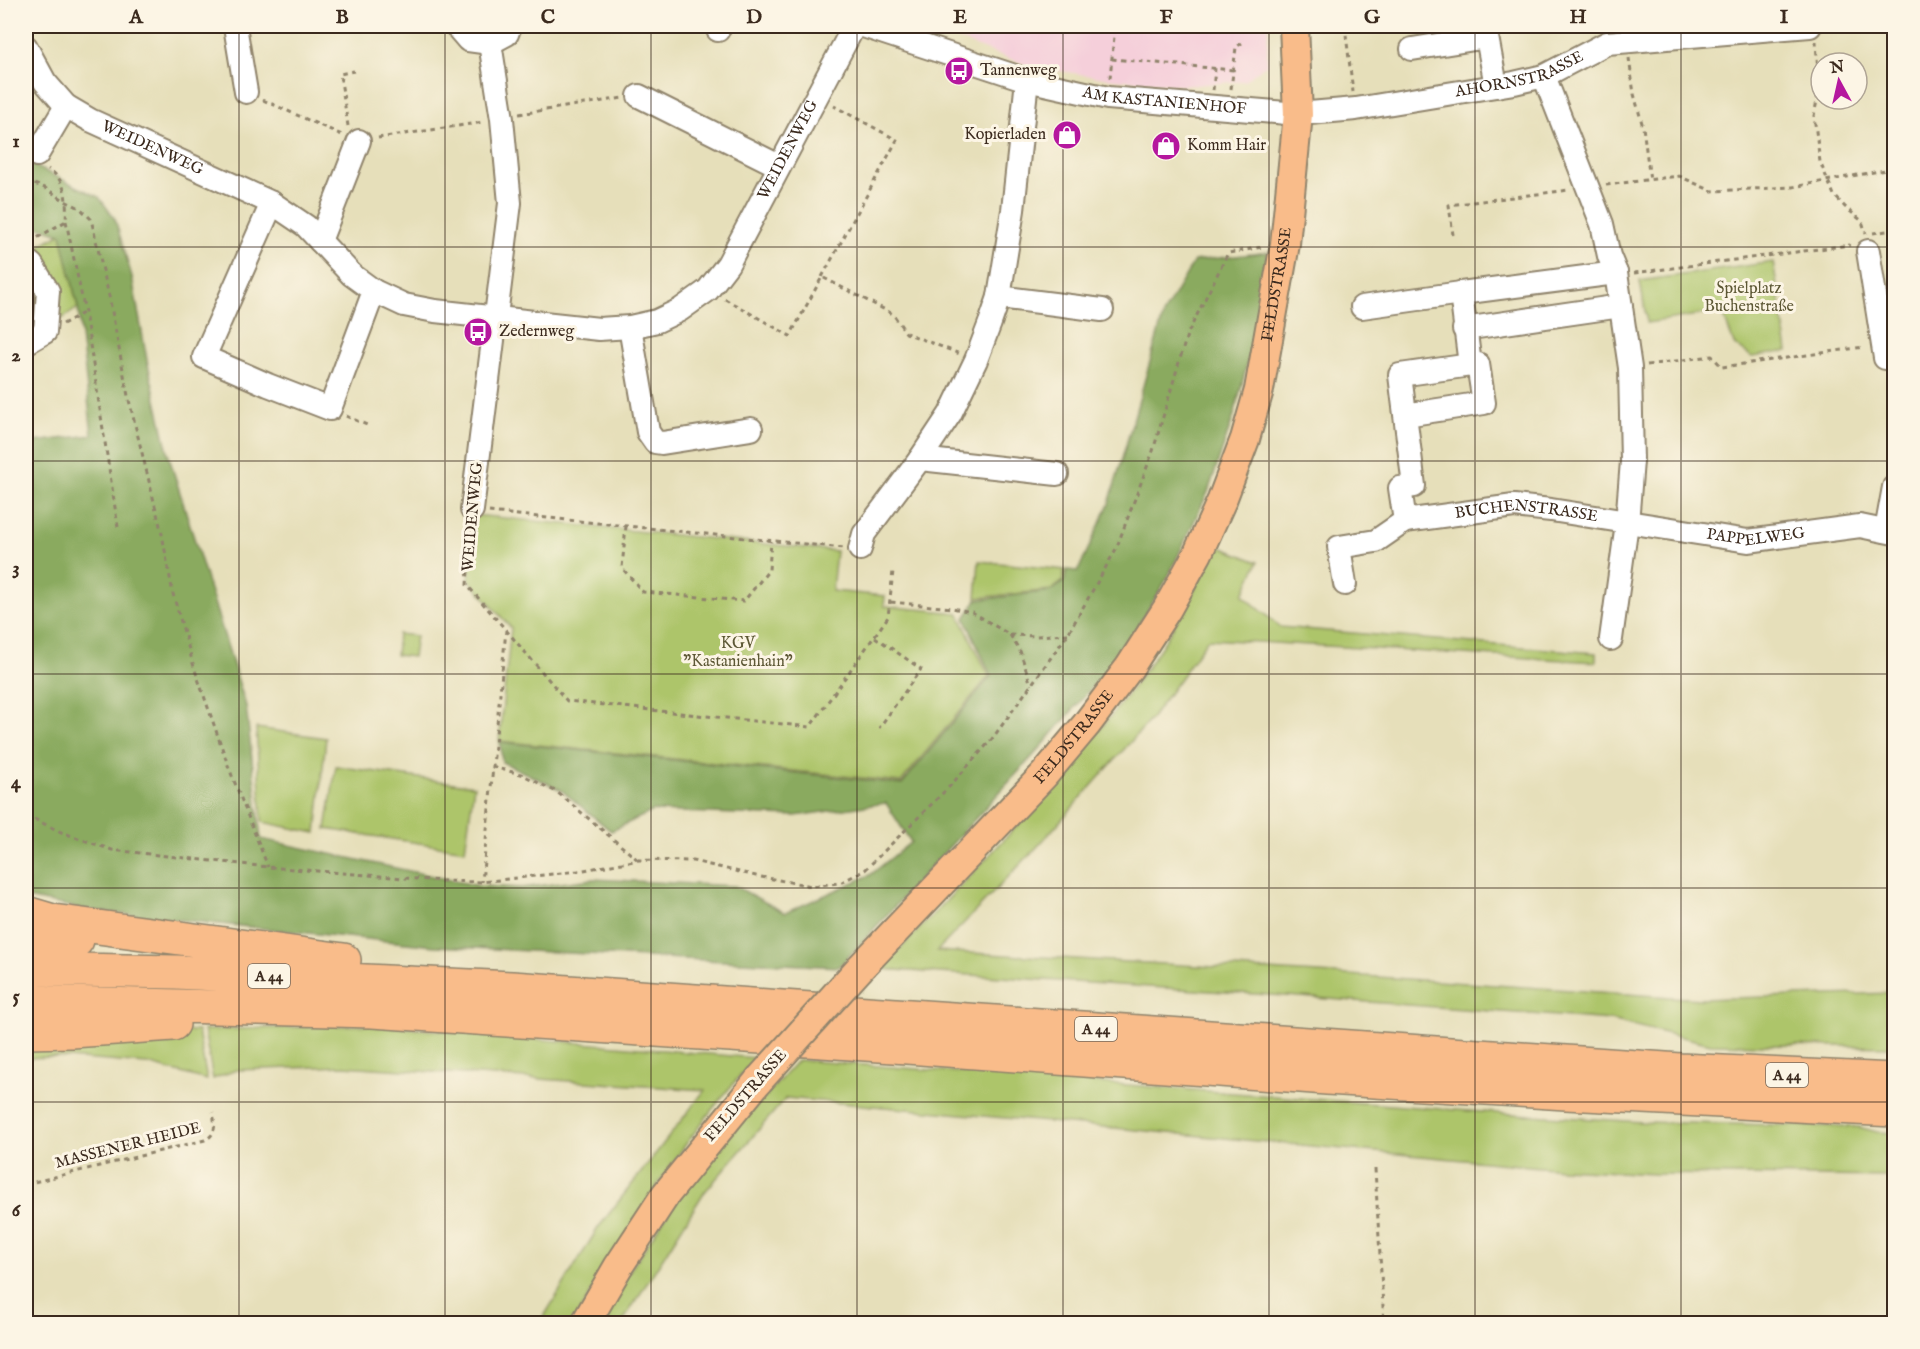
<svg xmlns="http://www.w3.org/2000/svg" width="1920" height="1349" viewBox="0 0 1920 1349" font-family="'IM FELL English',serif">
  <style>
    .built { fill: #f5cfda }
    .green { fill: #adc56a; stroke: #747844; stroke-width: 1.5 }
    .forest { fill: #8aaa5e; stroke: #626a3e; stroke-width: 1.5 }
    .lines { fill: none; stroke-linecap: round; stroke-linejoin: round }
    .minor-casing { stroke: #90846c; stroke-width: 26 }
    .major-casing { stroke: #90846c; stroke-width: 32 }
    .highway-casing { stroke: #90846c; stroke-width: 36 }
    .path { stroke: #90846c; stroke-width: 3; stroke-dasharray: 4.5 4.5; stroke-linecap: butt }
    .minor { stroke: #fff; stroke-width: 22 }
    .major { stroke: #f9bc8a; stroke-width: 28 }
    .highway { stroke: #f9bc8a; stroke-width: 33 }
    .major-bridge-casing { stroke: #90846c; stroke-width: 32; stroke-linecap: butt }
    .major-bridge { stroke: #f9bc8a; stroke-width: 28 }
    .grid { fill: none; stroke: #3b2a1e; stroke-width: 1.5; stroke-opacity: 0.55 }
    .labels { text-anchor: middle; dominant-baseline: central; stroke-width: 6; stroke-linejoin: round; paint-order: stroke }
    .shield { fill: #fcf5e5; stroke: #75675a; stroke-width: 1.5 }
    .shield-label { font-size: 15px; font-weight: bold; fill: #3b2a1e }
    .poi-label { font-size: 16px; fill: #3b2a1e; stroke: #fcf5e5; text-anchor: start }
    .street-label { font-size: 16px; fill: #3b2a1e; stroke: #fcf5e5 }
    .park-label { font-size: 16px; fill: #5d5835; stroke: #fcf5e5 }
    .neatline { fill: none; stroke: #3b2a1e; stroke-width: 2 }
    .grid-label { font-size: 20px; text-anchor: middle; font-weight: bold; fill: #3b2a1e }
  </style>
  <rect width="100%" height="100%" fill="#fcf5e5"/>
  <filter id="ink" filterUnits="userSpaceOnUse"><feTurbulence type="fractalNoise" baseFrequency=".0167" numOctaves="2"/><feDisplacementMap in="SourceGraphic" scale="12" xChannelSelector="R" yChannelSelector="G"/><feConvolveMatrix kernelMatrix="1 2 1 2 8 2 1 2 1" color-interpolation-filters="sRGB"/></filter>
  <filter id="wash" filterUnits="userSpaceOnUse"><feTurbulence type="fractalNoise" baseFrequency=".008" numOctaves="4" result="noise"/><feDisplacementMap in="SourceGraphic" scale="24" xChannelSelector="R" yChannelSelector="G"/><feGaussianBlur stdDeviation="1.35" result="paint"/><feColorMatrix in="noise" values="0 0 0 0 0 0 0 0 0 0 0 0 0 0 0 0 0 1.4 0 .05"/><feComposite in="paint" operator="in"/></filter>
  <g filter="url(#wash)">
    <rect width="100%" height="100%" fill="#e6dfba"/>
    <path class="built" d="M948 26H1268L1267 64 1245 81 1182 86 1104 78 1029 66 949 36Z"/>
    <path class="green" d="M61 233 78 308 51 326 27 253Z
      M1773 262 1788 351 1752 357 1734 344 1722 311 1647 323 1640 281Z
      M26 265 41 302 26 311Z
      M474 515 836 551 832 591 885 596 884 606 958 613 989 676 901 782 499 741 511 628 469 580Z
      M1218 546 1258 562 1243 595 1280 627 1596 653V662L1208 639 1151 719 1039 845 937 951 1319 973 1700 999 1894 993V1047L1711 1044 1611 1020 1315 998 881 969C977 868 1078 769 1157 653 1180 620 1198 582 1218 546Z
      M979 561 1065 570 1062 582 1051 590 976 598Z
      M398 634 416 636 413 657 396 655Z
      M256 728 326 738 316 833 262 822Z
      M336 766 474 786 465 850 326 829Z
      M372 1025 756 1058C683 1137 626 1231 573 1323H540L598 1228 705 1090 344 1066 236 1070 213 1079 204 1030Z
      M198 1031 207 1080 147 1064 55 1057 26 1058V1035Z
      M798 1060 1482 1112 1642 1122 1859 1127 1877 1132 1894 1133V1177L1654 1174 1563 1169 786 1098 703 1194 622 1323 594 1324 693 1176Z"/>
    <path class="forest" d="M26 162 99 197 115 219 132 277 147 360 169 457 246 706 261 839 479 886 521 888 593 879 735 886 785 913 870 875 911 842 886 803 795 816 653 811 611 831 561 790 502 762 500 742 902 784 991 676 965 618 977 600 1051 591 1064 582 1067 570 1078 571 1109 504 1164 313 1194 261 1268 252 1258 322 1234 415 1208 492 1168 577 1123 651 1043 745 839 967 435 946 94 911 26 898V443L92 435 78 308 61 234 26 223Z"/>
  </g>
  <g filter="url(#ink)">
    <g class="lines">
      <g class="minor-casing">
        <g id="minor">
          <path d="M235 26 246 92"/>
          <path d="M456 26 468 40 490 43 507 34 510 26"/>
          <path id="s1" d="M863 26 1027 80 1108 98 1298 114 1356 109 1514 83 1544 76 1607 43 1810 26"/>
          <path d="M718 30 720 26"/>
          <path id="s2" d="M26 47 45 82 66 106 90 120 272 203 306 226 352 275 374 291 404 305 435 311 599 329 630 327 657 321 680 310 708 290 728 264 854 26"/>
          <path d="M1412 49 1487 37 1496 86"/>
          <path d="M1544 76 1602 224 1609 256 1616 273 1630 368 1632 461 1627 523 1611 639"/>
          <path d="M639 96 779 166"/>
          <path d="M37 155 66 106"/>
          <path d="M272 203 204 357 268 385 330 409 374 291"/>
          <path d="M320 241 359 141"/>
          <path d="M1868 251 1885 358"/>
          <path d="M26 260 32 265 48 291 45 332 26 343"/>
          <path d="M999 297 1102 310"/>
          <path d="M1362 307 1461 293"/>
          <path d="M630 327 648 432 655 442 662 443 751 429"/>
          <path d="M1464 329 1621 306"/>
          <path d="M1470 365 1461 293 1616 273"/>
          <path id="s3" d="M1405 415 1484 403 1478 364 1400 375 1414 486 1400 488 1405 521 1514 506 1551 510 1748 541 1860 526 1894 533"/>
          <path d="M920 459 1057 474"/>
          <path d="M472 510 510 203 502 119 490 43"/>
          <path d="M1886 531 1894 487"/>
          <path d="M860 549 864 534 920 459 950 414 976 360 990 323 999 297 1013 210 1027 80"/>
          <path d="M1345 584 1339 547 1376 541 1405 521"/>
        </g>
      </g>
      <g class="major-casing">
        <g id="major">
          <path id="s4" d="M860 968 1044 775 1086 725 1129 668 1167 609 1198 553 1222 500 1245 439 1259 390 1285 244 1298 114 1294 26"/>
          <path d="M585 1324 618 1267 666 1194 759 1080"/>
        </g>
      </g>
      <g class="highway-casing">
        <path id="highway" d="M26 913 53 921 344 960
          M26 939 77 940
          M26 969 176 972 512 988 1680 1070 1894 1080
          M26 1002 372 1011 866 1044 1327 1078 1566 1093 1894 1110
          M26 1032 72 1031 173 1024"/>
      </g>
      <path class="path" d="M1345 26 1353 92
        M1816 41 1819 90 1814 116 1820 162 1834 195 1845 207 1862 221 1866 234
        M1629 58 1634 94 1643 127 1650 180
        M1112 59 1233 70
        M1110 78 1115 26
        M1231 89 1236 47 1242 43
        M1213 90 1215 68
        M263 100 342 135
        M519 114 623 98
        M348 126 340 74 354 71
        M378 138 484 122
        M26 181 45 188 67 202 80 208 91 219 109 296 128 396 162 534 173 594 194 667 229 768 268 867
        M1606 185 1679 176 1712 191 1793 187 1885 170H1894
        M66 221 85 312 118 527
        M1873 233 1894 230
        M1453 235 1449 205 1569 190
        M30 242 66 221C67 201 67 180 48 169
        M1634 273 1850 245
        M822 277 897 140 834 106
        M725 299 790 336 822 277 893 314 906 333 960 354
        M63 324 85 312
        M1647 365 1712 356 1722 367 1864 347
        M346 416 369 426
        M489 512 844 548
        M626 526 622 568 643 592 744 601 769 570 771 541
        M471 527 467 585 506 630 482 882
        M891 602 952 608 972 612 1010 635 1036 636 1068 634
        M506 630 567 701 810 727 888 617 893 571
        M1010 635 1020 651 1031 685
        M875 637 921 669 879 728
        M492 767 521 774 557 792 638 860
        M26 815 61 832 112 850 268 867 442 881 482 882 578 871 639 860 693 861 756 876 812 886 840 883 865 870 950 786 992 739 1068 634 1116 549 1153 451 1187 335 1228 253 1263 247
        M1375 1169 1384 1324
        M26 1184 205 1140C217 1134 215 1125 213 1112"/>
      <use href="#minor" class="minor"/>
      <use href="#major" class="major"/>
      <use href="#highway" class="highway"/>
      <g class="major-bridge-casing">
        <path id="major-bridge" d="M759 1080 860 968"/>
      </g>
      <use href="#major-bridge" class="major-bridge"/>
    </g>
  </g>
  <path class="grid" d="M239 26V1324M445 26V1324M651 26V1324M857 26V1324M1063 26V1324M1269 26V1324M1475 26V1324M1681 26V1324M26 247H1894M26 461H1894M26 674H1894M26 888H1894M26 1102H1894"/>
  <defs>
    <g id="bus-disc" transform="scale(1.5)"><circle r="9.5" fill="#b5179e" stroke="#fcf5e5"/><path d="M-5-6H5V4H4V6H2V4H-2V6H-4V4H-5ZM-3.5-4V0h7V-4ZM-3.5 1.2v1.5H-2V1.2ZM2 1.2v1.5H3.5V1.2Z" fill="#fff"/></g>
    <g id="shop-disc" transform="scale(1.5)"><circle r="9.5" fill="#b5179e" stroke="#fcf5e5"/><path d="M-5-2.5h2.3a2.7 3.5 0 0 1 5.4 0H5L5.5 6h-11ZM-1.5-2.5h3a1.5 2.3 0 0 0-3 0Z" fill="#fff"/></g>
  </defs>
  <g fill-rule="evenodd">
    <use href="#bus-disc" x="959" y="71"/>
    <use href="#shop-disc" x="1067" y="135"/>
    <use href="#shop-disc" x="1166" y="146"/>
    <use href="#bus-disc" x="478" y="332"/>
  </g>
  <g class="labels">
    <g class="shield">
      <rect x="248" y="964" width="42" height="24" rx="4.5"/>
      <rect x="1075" y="1017" width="42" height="24" rx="4.5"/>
      <rect x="1766" y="1063" width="42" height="24" rx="4.5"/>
    </g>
    <g class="shield-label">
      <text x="269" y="976">A 44</text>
      <text x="1096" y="1029">A 44</text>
      <text x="1787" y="1075">A 44</text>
    </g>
    <g class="poi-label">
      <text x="980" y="71">Tannenweg</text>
      <text x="1046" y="135" text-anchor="end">Kopierladen</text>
      <text x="1187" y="146">Komm Hair</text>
      <text x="499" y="332">Zedernweg</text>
    </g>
    <g class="street-label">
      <text stroke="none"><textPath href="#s1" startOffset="672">AHORNSTRASSE</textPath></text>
      <text stroke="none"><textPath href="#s1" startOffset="312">AM KASTANIENHOF</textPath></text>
      <text stroke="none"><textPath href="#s2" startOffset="168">WEIDENWEG</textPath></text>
      <text stroke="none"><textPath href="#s2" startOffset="945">WEIDENWEG</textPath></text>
      <text stroke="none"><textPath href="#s4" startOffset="819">FELDSTRASSE</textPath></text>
      <text transform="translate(473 517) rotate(-85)">WEIDENWEG</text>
      <text stroke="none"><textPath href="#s3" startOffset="480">BUCHENSTRASSE</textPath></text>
      <text stroke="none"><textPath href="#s3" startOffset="712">PAPPELWEG</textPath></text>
      <text stroke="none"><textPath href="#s4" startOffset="315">FELDSTRASSE</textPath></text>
      <text transform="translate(746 1096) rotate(-49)">FELDSTRASSE</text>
      <text transform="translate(128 1146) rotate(-14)">MASSENER HEIDE</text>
    </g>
    <g class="park-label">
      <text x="1749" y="289">Spielplatz<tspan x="1749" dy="18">Buchenstraße</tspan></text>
      <text x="738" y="644">KGV<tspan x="738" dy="18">"Kastanienhain"</tspan></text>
    </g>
  </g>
  <rect width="1920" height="1349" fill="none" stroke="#fcf5e5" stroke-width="66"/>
  <g transform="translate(1839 81) rotate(352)"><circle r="28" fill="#fcf5e5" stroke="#afa495" stroke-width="1.5"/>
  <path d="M0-4.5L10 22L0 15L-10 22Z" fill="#b5179e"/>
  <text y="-9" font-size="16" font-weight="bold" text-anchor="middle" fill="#3b2a1e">N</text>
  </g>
  <rect x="33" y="33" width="1854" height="1283" class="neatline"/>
  <g class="grid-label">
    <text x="136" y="23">A</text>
    <text x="342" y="23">B</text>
    <text x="548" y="23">C</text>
    <text x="754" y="23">D</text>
    <text x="960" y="23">E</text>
    <text x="1166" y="23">F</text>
    <text x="1372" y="23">G</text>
    <text x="1578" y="23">H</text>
    <text x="1784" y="23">I</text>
    <text x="16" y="147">1</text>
    <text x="16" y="361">2</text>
    <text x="16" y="574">3</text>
    <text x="16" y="788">4</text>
    <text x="16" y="1002">5</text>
    <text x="16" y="1216">6</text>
  </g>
</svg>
